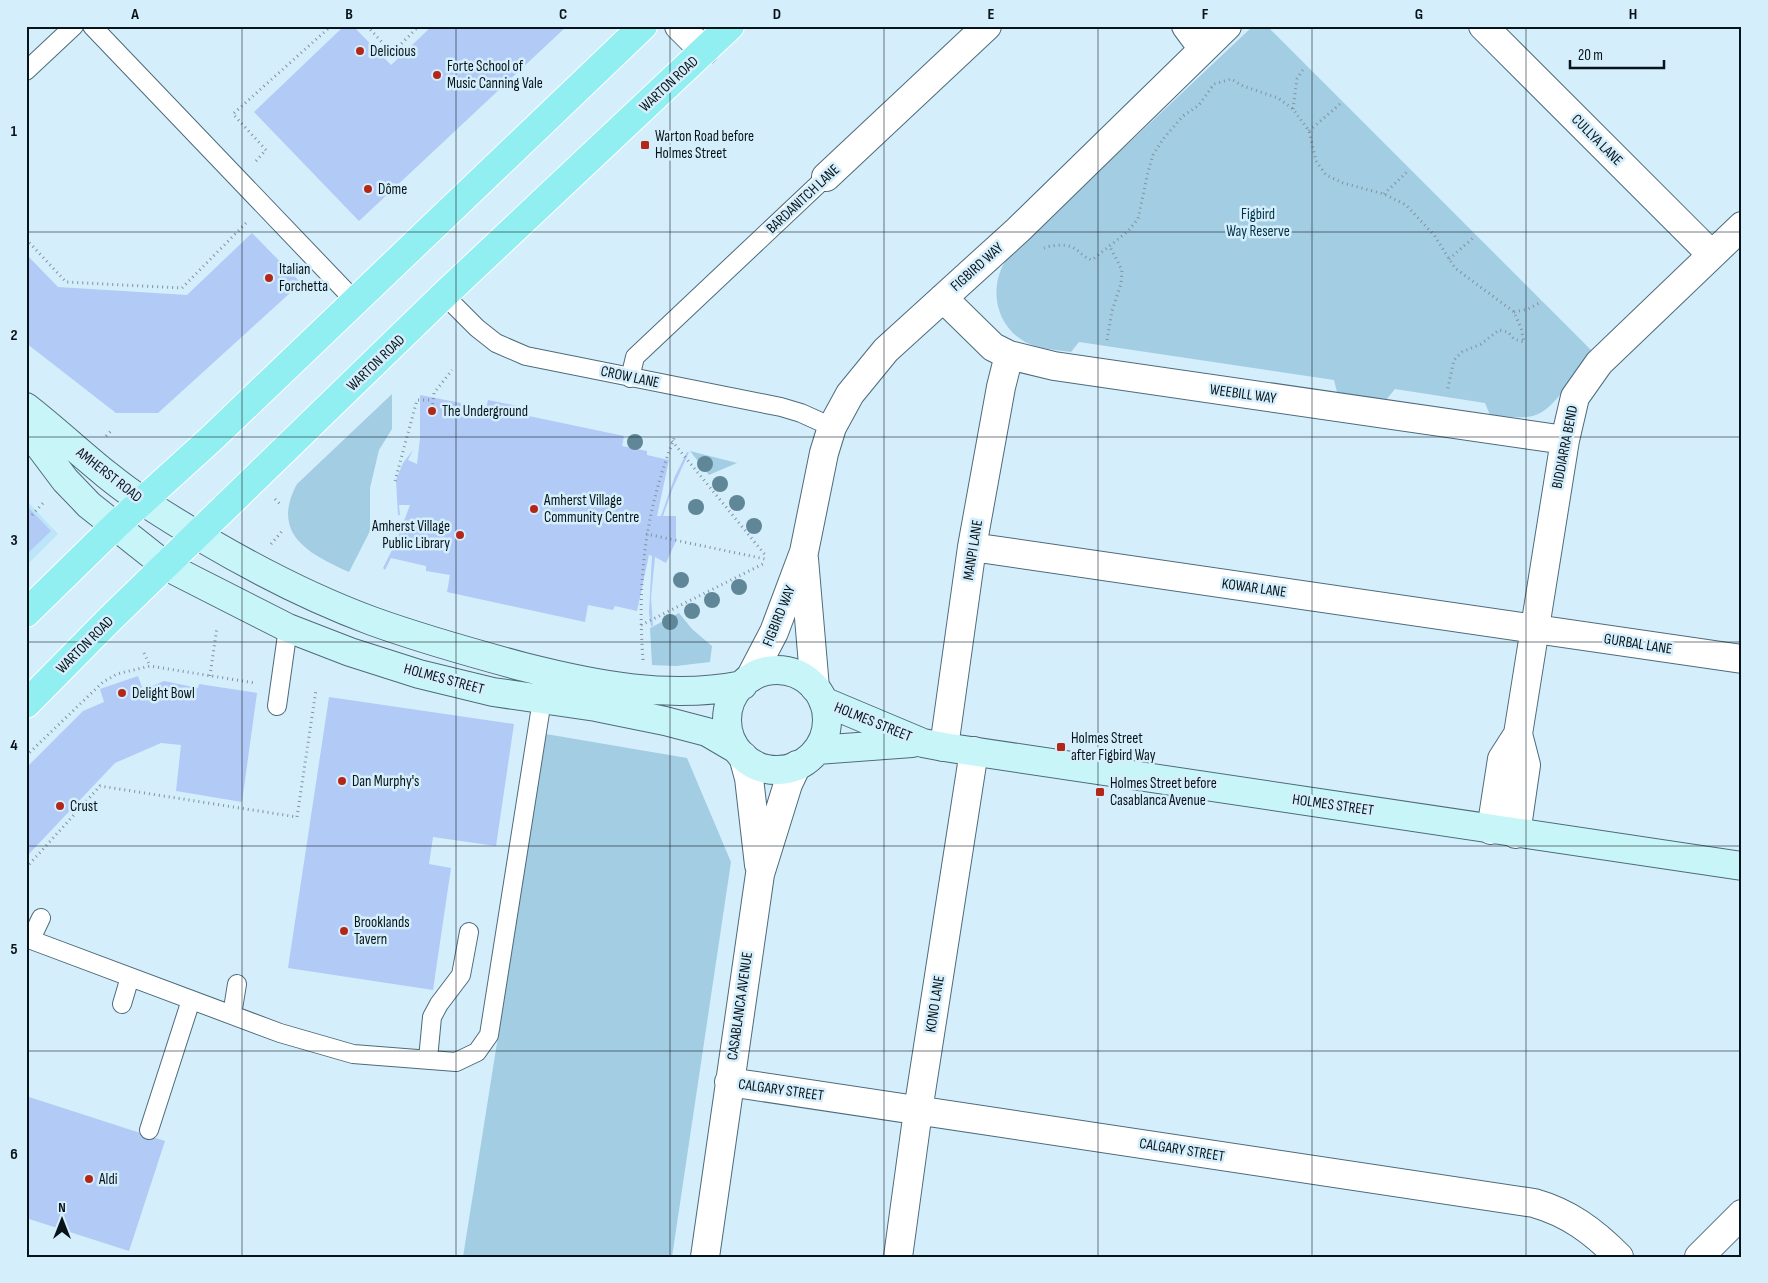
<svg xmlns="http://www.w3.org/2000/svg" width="1768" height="1283" viewBox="0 0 1768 1283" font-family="'Sofia Sans Condensed',sans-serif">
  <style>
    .built { fill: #bce5f9 }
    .green { fill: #a3cde2 }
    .building { fill: #b1caf6 }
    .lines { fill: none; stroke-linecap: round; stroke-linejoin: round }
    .service-casing { stroke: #4e6b7a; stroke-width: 20 }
    .minor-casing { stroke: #4e6b7a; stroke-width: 30 }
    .tertiary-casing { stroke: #4e6b7a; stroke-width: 30 }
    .secondary-casing { stroke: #4e6b7a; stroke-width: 30 }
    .primary-casing { stroke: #fff; stroke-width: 30 }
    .path { stroke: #80939e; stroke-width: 3; stroke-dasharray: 1 4; stroke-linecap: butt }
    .service { stroke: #fff; stroke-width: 18 }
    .minor { stroke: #fff; stroke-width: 28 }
    .tertiary { stroke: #fff; stroke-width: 28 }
    .secondary { stroke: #c8f6f8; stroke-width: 28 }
    .primary { stroke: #91eef1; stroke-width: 28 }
    .tree { fill: #608797 }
    .grid { fill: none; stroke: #081419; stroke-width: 1; stroke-opacity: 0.55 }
    .poi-dot { fill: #b42618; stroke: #d5eefc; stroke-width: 2 }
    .labels { text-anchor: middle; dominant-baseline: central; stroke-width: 5; stroke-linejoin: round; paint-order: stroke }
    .poi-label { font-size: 15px; fill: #081419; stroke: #d5eefc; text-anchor: start }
    .street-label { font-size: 15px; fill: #081419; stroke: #d5eefc }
    .park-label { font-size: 15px; fill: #003245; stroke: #d5eefc }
    .neatline { fill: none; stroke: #081419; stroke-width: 2 }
    .grid-label { font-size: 16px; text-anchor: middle; font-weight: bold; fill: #081419 }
  </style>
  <rect width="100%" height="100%" fill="#d5eefc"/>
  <path class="built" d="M26 500 58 534 26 566Z"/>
  <path class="green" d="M1253 26H1267L1591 350C1575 370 1558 409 1533 416 1519 419 1504 416 1490 415L1485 403 1395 389 1386 400 1337 392 1334 380 1079 342 1071 352C1056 350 1039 349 1025 342 994 324 988 285 1008 257Z
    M392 394V429L379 450 370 488V531L349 572C309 554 270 534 297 484Z
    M690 451 737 463 709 475Z
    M679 613 692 629 712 646 710 662 676 666 652 665 650 628Z
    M546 734 687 758 731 862 672 1257H463Z"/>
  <path class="building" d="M344 26H353L391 65 432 26H567L359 221 254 112Z
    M252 233 301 283 158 413H116L26 343V254L58 287 187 295Z
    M420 395 461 403 460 411 484 417 488 400 523 407 521 414 524 415 624 436 622 446 647 451V455L669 460 657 516H661L675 476 687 452H689L672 490 663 516H676V541L666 563 655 557 651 597 653 626H651L649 613 652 556 649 555 637 611 615 606 613 610 588 605 585 622 447 592 450 575 426 571V566L391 558 385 570 383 568 396 542 410 505H399L400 515H398L396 480 403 463 413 450 408 460 417 464 420 438Z
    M26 505 51 531 26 555Z
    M138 676 143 690 164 681 198 688 199 684 257 693 242 802 176 791 181 745 161 743 115 763 26 857V768L83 711 104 702 100 689Z
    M329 697 514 724 496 846 433 837 429 864 451 868 433 990 288 968Z
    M26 1096 165 1141 129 1251 26 1218Z"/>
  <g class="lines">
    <g class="service-casing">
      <path id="service" d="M92 26 355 301
        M26 71 74 26
        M444 295 477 328 496 343 526 356 781 407 801 413 832 427
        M630 378 635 357 826 177
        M277 706 288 628
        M26 938 280 1033 353 1054 456 1062 477 1052 489 1035 542 700
        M31 939 41 918
        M122 1004 130 977
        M232 1015 237 984
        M428 1059 432 1017 439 1004 461 975 469 932
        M149 1130 191 1000"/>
    </g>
    <g class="minor-casing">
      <path id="minor" d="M679 26 704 51
        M1186 26 1203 49
        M1483 26 1711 254
        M826 177 987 26
        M943 298 993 347 1009 355 1054 366 1565 440
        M972 547 1742 659
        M804 559 815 688
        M750 678 774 632 804 552 824 453 832 427 850 394 886 350 1018 230 1227 26
        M944 747 972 547 1001 387 1009 355
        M743 756 749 778 759 865
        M1491 830 1502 759 1518 734
        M1516 834 1526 765 1518 734 1565 440 1575 397 1599 363 1742 226
        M729 1082 1534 1203C1569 1213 1593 1231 1619 1257
        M705 1257 760 874 788 784 797 765
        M898 1257 918 1111 974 751"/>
    </g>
    <g class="tertiary-casing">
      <path id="tertiary" d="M1699 1257 1742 1214"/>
    </g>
    <g class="secondary-casing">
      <path id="secondary" d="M26 407C66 438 101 474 144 502 215 548 291 591 372 621 422 639 472 653 524 667 595 685 670 700 743 685
        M26 428 65 480 89 505 166 566 288 628 350 652 419 674 493 692 596 707 665 721 707 732 736 749
        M727 720a50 50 0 1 1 100 0a50 50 0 1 1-100 0Z
        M823 701 923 743 944 747 1742 866
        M817 750 912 743"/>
    </g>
    <g class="primary-casing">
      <path id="primary" d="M26 613 115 526 212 438 643 26
        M26 704 110 619 444 295 730 26"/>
    </g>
    <path class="path" d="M367 26 392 53 419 26
      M1293 109 1297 79 1304 68
      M1309 131 1340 104
      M256 161 266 150 233 114 331 26
      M1384 194 1408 171
      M26 239 66 282 182 288 246 223
      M1044 248C1051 245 1065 244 1072 247 1080 251 1083 257 1092 260L1127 232 1138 219 1148 172 1153 155 1163 139 1183 116 1199 105 1214 84 1231 79 1243 86 1278 98 1293 109 1309 131 1316 161 1326 175 1343 183 1384 194 1406 205 1434 235 1455 268 1514 312 1521 328 1524 342 1514 339 1508 332 1499 330 1481 344 1462 352 1454 360 1447 392
      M1449 259 1473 238
      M1514 312 1528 309 1541 302
      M1107 340 1112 311 1121 284 1122 270 1110 247
      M432 409 434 393 452 370
      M106 436 111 431
      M672 441 766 556
      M395 481 417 400H433
      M275 499 282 506
      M32 515 45 501
      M646 534 765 559
      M271 544 283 530
      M641 625 765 563
      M144 653 150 666
      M643 660C637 580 645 511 675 436
      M210 676 217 627
      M26 756 103 682 117 674 150 666 255 683
      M26 868 100 786 297 817 316 690"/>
    <use href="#service" class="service"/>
    <use href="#minor" class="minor"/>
    <use href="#tertiary" class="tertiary"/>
    <use href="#secondary" class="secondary"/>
    <use href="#primary" class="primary"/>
  </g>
  <g class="tree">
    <circle cx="635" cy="442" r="8"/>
    <circle cx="705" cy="464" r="8"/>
    <circle cx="720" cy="484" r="8"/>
    <circle cx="737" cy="503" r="8"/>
    <circle cx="696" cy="507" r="8"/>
    <circle cx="754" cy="526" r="8"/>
    <circle cx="681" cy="580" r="8"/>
    <circle cx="739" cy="587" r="8"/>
    <circle cx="712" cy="600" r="8"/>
    <circle cx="692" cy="611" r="8"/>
    <circle cx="670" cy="622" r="8"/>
  </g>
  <path class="grid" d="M242 26V1257M456 26V1257M670 26V1257M884 26V1257M1098 26V1257M1312 26V1257M1526 26V1257M26 232H1742M26 437H1742M26 642H1742M26 846H1742M26 1051H1742"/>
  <g class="poi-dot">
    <circle cx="360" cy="51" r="5"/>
    <circle cx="437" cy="75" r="5"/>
    <rect x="640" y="140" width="10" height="10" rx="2.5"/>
    <circle cx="368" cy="189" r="5"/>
    <circle cx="269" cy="278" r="5"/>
    <circle cx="432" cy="411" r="5"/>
    <circle cx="534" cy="509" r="5"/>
    <circle cx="460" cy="535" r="5"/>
    <circle cx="122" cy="693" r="5"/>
    <rect x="1056" y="742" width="10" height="10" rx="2.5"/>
    <circle cx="342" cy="781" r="5"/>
    <rect x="1095" y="787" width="10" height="10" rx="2.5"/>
    <circle cx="60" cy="806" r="5"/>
    <circle cx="344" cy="931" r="5"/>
    <circle cx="89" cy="1179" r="5"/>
  </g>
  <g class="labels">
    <g class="poi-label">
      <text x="370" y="51">Delicious</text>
      <text x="447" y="66">Forte School of<tspan x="447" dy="17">Music Canning Vale</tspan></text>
      <text x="655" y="136">Warton Road before<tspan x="655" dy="17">Holmes Street</tspan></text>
      <text x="378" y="189">Dôme</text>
      <text x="279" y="269">Italian<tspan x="279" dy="17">Forchetta</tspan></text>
      <text x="442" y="411">The Underground</text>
      <text x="544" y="500">Amherst Village<tspan x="544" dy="17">Community Centre</tspan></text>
      <text x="450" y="526" text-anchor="end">Amherst Village<tspan x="450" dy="17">Public Library</tspan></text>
      <text x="132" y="693">Delight Bowl</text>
      <text x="1071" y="738">Holmes Street<tspan x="1071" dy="17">after Figbird Way</tspan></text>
      <text x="352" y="781">Dan Murphy's</text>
      <text x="1110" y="783">Holmes Street before<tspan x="1110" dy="17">Casablanca Avenue</tspan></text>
      <text x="70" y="806">Crust</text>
      <text x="354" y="922">Brooklands<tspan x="354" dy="17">Tavern</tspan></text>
      <text x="99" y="1179">Aldi</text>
    </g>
    <g class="street-label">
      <text transform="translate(669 84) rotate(-43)">WARTON ROAD</text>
      <text transform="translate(1597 140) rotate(45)">CULLYA LANE</text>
      <text transform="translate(803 199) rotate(-43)">BARDANITCH LANE</text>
      <text transform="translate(977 267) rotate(-42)">FIGBIRD WAY</text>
      <text transform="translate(376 363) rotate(-44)">WARTON ROAD</text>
      <text transform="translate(630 377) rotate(12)">CROW LANE</text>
      <text transform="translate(1243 394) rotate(8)">WEEBILL WAY</text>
      <text transform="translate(1565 447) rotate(-79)">BIDDIARRA BEND</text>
      <text transform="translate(109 475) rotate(38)">AMHERST ROAD</text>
      <text transform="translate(973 550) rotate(-81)">MANPI LANE</text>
      <text transform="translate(1254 588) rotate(8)">KOWAR LANE</text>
      <text transform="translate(779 616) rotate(-68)">FIGBIRD WAY</text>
      <text transform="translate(1638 644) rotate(9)">GURBAL LANE</text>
      <text transform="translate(85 645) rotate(-45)">WARTON ROAD</text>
      <text transform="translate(444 679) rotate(15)">HOLMES STREET</text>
      <text transform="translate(873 722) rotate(22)">HOLMES STREET</text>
      <text transform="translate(1333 805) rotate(8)">HOLMES STREET</text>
      <text transform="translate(935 1004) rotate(-81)">KONO LANE</text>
      <text transform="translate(740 1006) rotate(-82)">CASABLANCA AVENUE</text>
      <text transform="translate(781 1090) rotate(8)">CALGARY STREET</text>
      <text transform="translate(1182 1150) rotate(9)">CALGARY STREET</text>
    </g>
    <g class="park-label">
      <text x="1258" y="214">Figbird<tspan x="1258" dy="17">Way Reserve</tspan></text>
    </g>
  </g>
  <rect width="1768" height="1283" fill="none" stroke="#d5eefc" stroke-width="55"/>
  <g transform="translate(62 1220)" stroke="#d5eefc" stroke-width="4" paint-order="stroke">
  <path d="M0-4L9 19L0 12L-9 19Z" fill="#081419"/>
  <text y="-8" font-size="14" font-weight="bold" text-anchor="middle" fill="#081419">N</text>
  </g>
  <path d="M1570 60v8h94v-8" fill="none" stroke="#081419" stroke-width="2.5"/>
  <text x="1578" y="60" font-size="15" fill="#081419" stroke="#d5eefc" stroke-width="4" paint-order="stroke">20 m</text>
  <rect x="28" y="28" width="1712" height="1228" class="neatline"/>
  <g class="grid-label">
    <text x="135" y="19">A</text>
    <text x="349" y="19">B</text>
    <text x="563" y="19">C</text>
    <text x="777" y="19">D</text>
    <text x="991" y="19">E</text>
    <text x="1205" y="19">F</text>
    <text x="1419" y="19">G</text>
    <text x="1633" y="19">H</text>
    <text x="14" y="136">1</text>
    <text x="14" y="340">2</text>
    <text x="14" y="545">3</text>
    <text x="14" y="750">4</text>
    <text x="14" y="954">5</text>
    <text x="14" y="1159">6</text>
  </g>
</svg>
